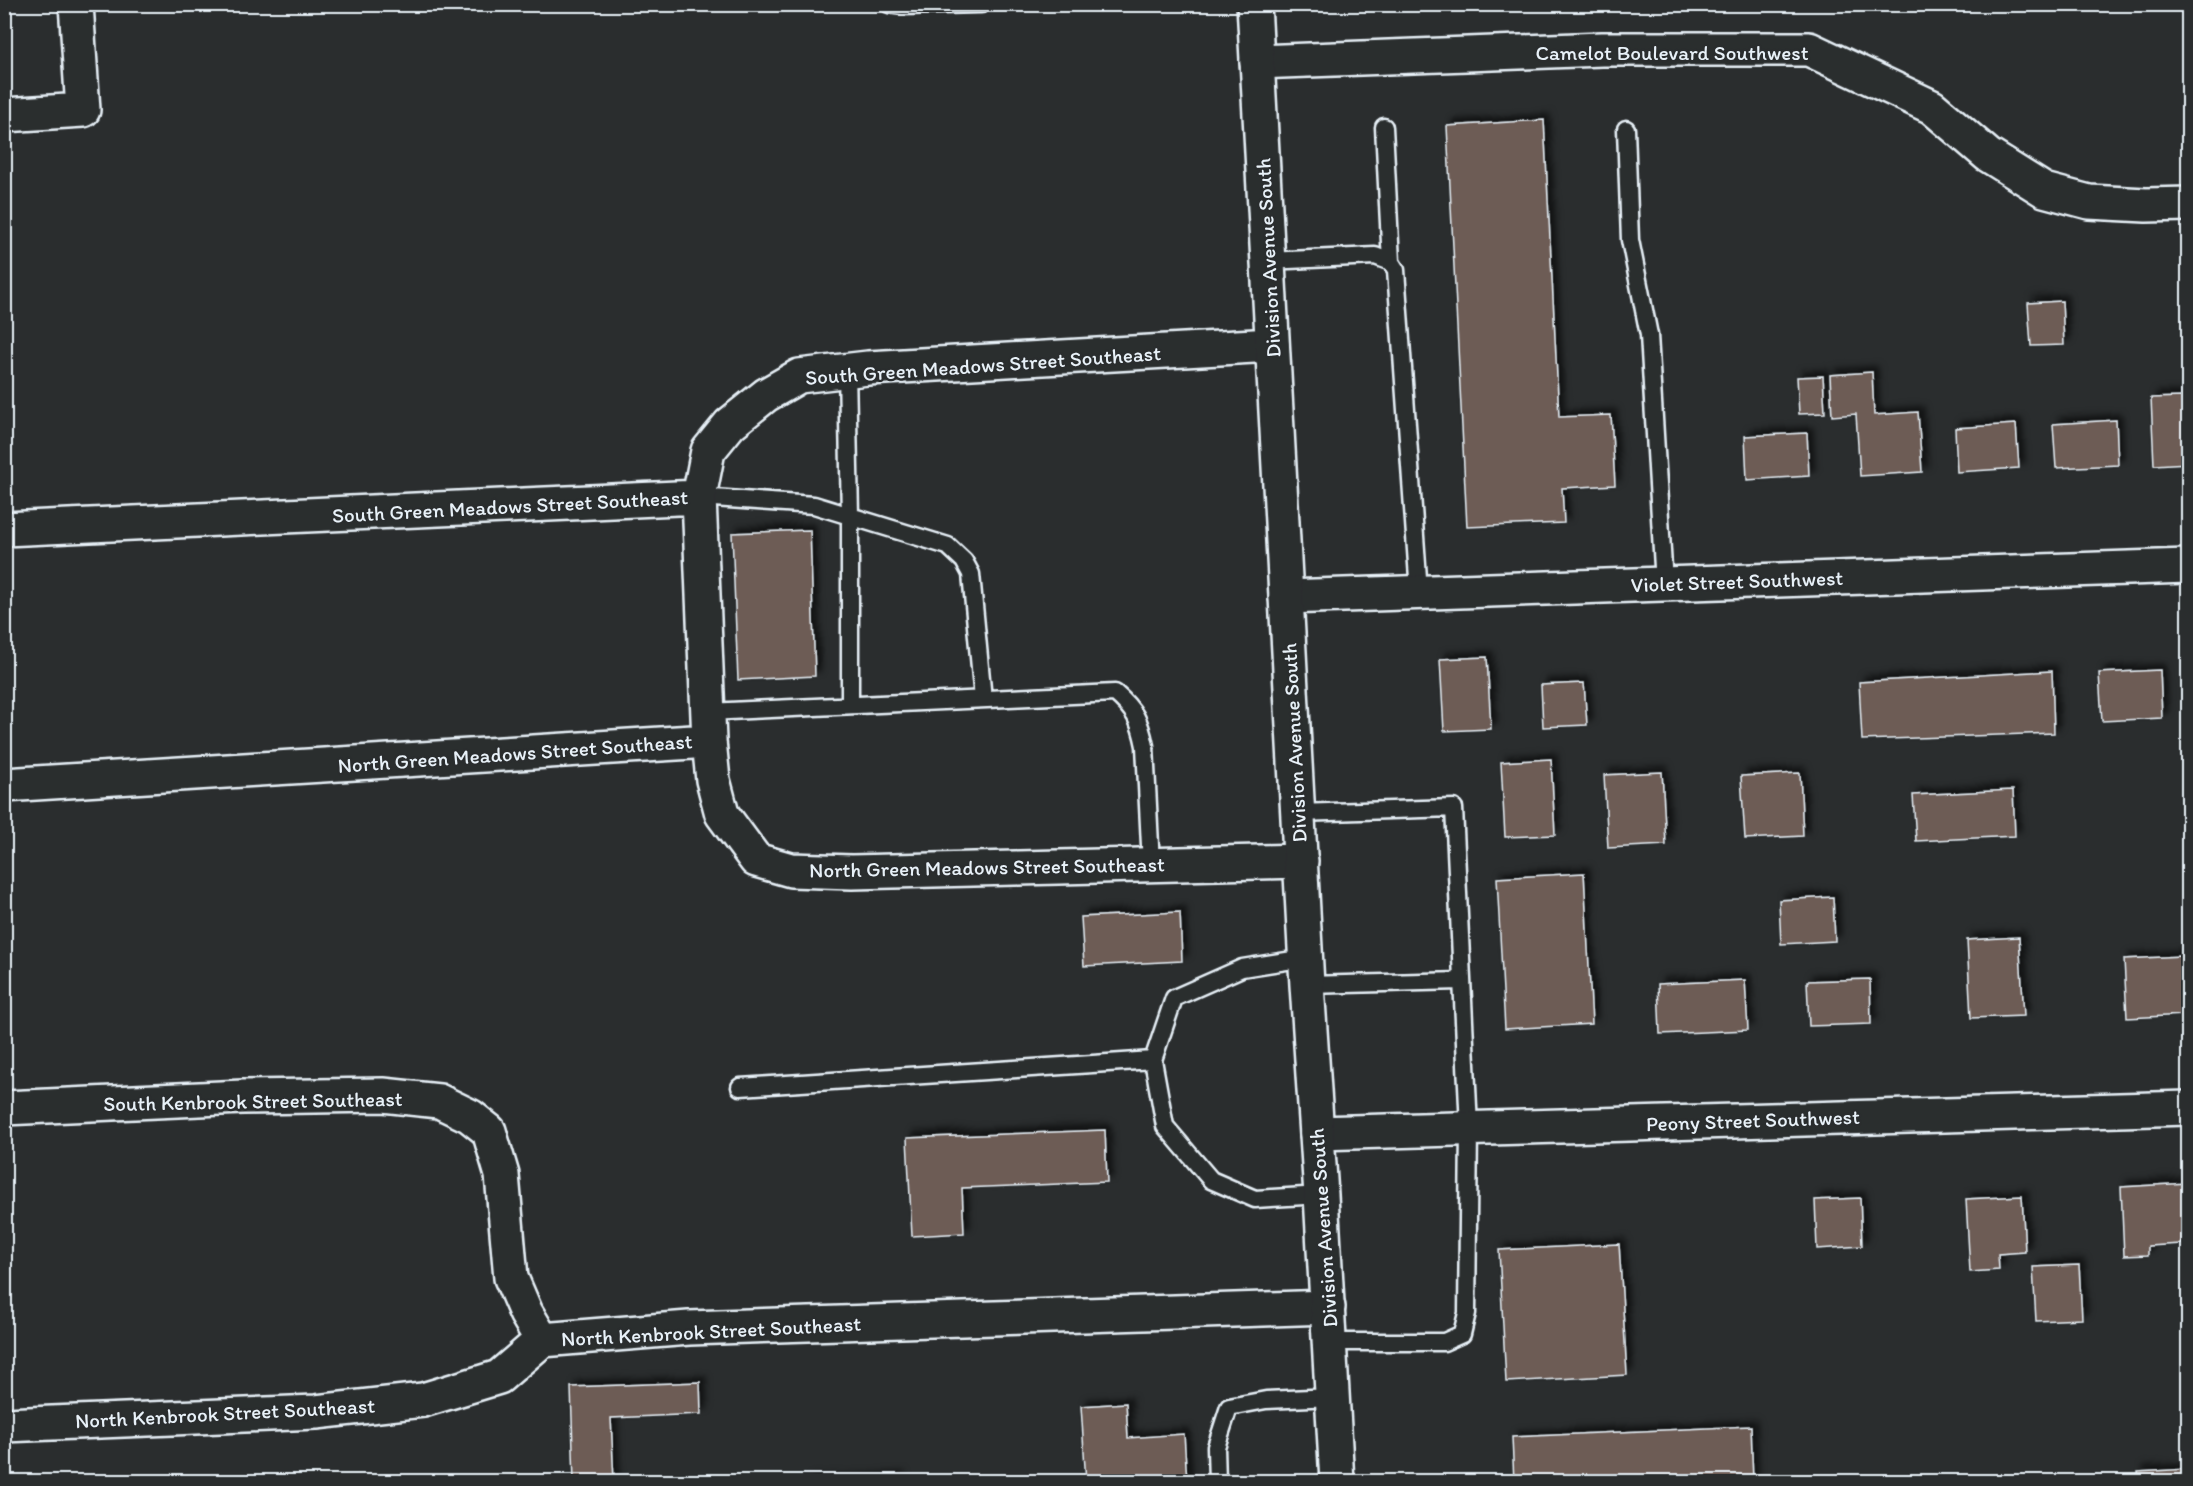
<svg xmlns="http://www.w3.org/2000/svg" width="2193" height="1486" viewBox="0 0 2193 1486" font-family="Itim,sans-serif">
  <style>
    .building { fill: #6d5c55; stroke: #e8f1f8; stroke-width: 1.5; filter: url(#shadow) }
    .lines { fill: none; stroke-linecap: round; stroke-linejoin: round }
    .lane-casing { stroke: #e8f1f8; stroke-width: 21 }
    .street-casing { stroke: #e8f1f8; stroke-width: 38 }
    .primary-casing { stroke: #e8f1f8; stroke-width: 38 }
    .lane { stroke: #2a2d2e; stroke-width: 16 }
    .street { stroke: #2a2d2e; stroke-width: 33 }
    .primary { stroke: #2a2d2e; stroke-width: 33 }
    .labels { text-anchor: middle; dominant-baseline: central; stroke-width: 4.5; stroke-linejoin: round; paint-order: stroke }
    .street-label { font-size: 21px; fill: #e8f1f8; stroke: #2a2d2e }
  </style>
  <defs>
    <filter id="shadow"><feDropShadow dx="5.5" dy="-5.5" stdDeviation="3" flood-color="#0009"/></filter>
  </defs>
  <rect width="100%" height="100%" fill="#2a2d2e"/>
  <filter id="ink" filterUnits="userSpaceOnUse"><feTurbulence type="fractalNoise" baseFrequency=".0167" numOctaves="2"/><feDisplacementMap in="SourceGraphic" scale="12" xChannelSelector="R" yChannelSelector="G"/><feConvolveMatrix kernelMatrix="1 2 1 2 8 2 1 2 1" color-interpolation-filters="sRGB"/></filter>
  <g filter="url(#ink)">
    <path class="building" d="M1544 120 1559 417 1611 415 1615 485 1562 488 1564 523 1467 527 1447 126Z
      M2062 301 2064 345 2031 346 2028 303Z
      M1872 372 1874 415 1918 412 1922 472 1860 476 1856 414 1832 416 1830 375Z
      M1823 376 1825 413 1799 414 1797 377Z
      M2184 397 2185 421 2188 420V463L2154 465 2151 398Z
      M2116 420 2118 465 2056 468 2053 424Z
      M2016 424 2019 468 1957 472 1955 428Z
      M1807 433 1809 476 1747 480 1745 436Z
      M810 530 815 676 738 680 732 533Z
      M1487 657 1491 729 1444 731 1440 659Z
      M2160 670 2162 718 2102 721 2099 673Z
      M2052 671 2054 733 1862 740 1859 682Z
      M1584 683 1587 725 1543 727 1541 685Z
      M1551 759 1555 835 1505 837 1501 762Z
      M1662 772 1666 845 1608 848 1604 775Z
      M1800 773 1803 836 1745 839 1741 776Z
      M2013 790 2015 836 1916 841 1913 795Z
      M1584 873 1592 1024 1505 1029 1497 878Z
      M1833 897 1835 941 1781 944 1779 900Z
      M1180 912 1182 961 1084 966 1081 917Z
      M2019 937 2024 1016 1971 1018 1967 940Z
      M2182 956 2185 1015 2127 1018 2124 959Z
      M1870 979 1871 1024 1809 1026 1807 981Z
      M1745 980 1748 1030 1660 1034 1658 984Z
      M1105 1130 1107 1182 962 1188 964 1233 912 1236 907 1138Z
      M2188 1183V1235H2182V1244L2148 1246V1255L2124 1256 2121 1187Z
      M2022 1196 2025 1252 1998 1254 1999 1270 1970 1272 1966 1199Z
      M1860 1198 1862 1246 1817 1249 1815 1200Z
      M1619 1244 1627 1375 1506 1382 1499 1250Z
      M2079 1265 2082 1319 2036 1321 2033 1267Z
      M700 1382 701 1414 611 1418 614 1482H574L571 1387Z
      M1126 1403 1128 1438 1184 1434 1187 1482H1086L1081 1406Z
      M1751 1426 1753 1482H1514L1512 1437Z
      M2188 1469V1482H2139L2138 1472Z
      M899 1478V1482H806Z"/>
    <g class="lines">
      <g class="lane-casing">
        <path id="lane" d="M889 4 903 6 981 4
          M1384 127 1391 262
          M1626 129 1630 240 1649 335 1664 584
          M1267 261 1375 256 1391 262 1396 270 1419 592
          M847 371 850 516V705
          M699 497 814 505 948 546 964 561 971 574 983 699
          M708 712 1115 693C1135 710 1140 721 1145 746L1151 865
          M1298 813 1454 808 1469 1128 1467 1313 1462 1334 1444 1342H1330
          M1306 958 1242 968 1174 998 1153 1060 1165 1126 1211 1180 1255 1199 1321 1195
          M1307 985 1461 981
          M740 1087 1153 1060
          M1217 1482 1216 1447 1229 1407 1266 1400 1333 1397"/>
      </g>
      <g class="street-casing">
        <path id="street" d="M1257 62 1602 49H1809L1932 107 1988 155 2044 190 2089 202 2146 205 2188 204
          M4 115 83 110 76 4
          M1272 345 868 368 799 376 766 395 730 424 708 451 699 497 709 741 713 780 722 814 756 860 791 870 852 872 1301 861
          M4 529 699 497
          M1286 597 2188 566
          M4 785 709 741
          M4 1108 243 1097 383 1095 439 1101 470 1116 489 1131 502 1175 511 1278 526 1313 542 1340
          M1317 1133 2188 1108
          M4 1425 316 1412 423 1400 499 1377 542 1340 689 1328 1328 1307"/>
      </g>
      <g class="primary-casing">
        <path id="primary" d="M1254 4 1307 985 1321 1195 1337 1482"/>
      </g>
      <use href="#lane" class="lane"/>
      <use href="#street" class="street"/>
      <use href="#primary" class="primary"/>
    </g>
  </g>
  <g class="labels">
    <g class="street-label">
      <text x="1672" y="52">Camelot Boulevard Southwest</text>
      <text transform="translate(1268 258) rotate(-93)">Division Avenue South</text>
      <text transform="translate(983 365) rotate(-4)">South Green Meadows Street Southeast</text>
      <text transform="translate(510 506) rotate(-3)">South Green Meadows Street Southeast</text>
      <text transform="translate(1737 581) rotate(-2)">Violet Street Southwest</text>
      <text transform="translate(1294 743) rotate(-93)">Division Avenue South</text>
      <text transform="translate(515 753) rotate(-4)">North Green Meadows Street Southeast</text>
      <text transform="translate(987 867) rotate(-1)">North Green Meadows Street Southeast</text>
      <text transform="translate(253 1101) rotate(-1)">South Kenbrook Street Southeast</text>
      <text transform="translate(1753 1120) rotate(-2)">Peony Street Southwest</text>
      <text transform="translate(1323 1228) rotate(-94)">Division Avenue South</text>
      <text transform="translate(711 1331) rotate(-3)">North Kenbrook Street Southeast</text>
      <text transform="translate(225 1413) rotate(-3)">North Kenbrook Street Southeast</text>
    </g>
  </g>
  <rect width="2193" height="1486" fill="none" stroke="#2a2d2e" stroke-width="24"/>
  <rect x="12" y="12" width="2169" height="1462" fill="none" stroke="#e8f1f8" stroke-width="2" filter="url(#ink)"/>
</svg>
